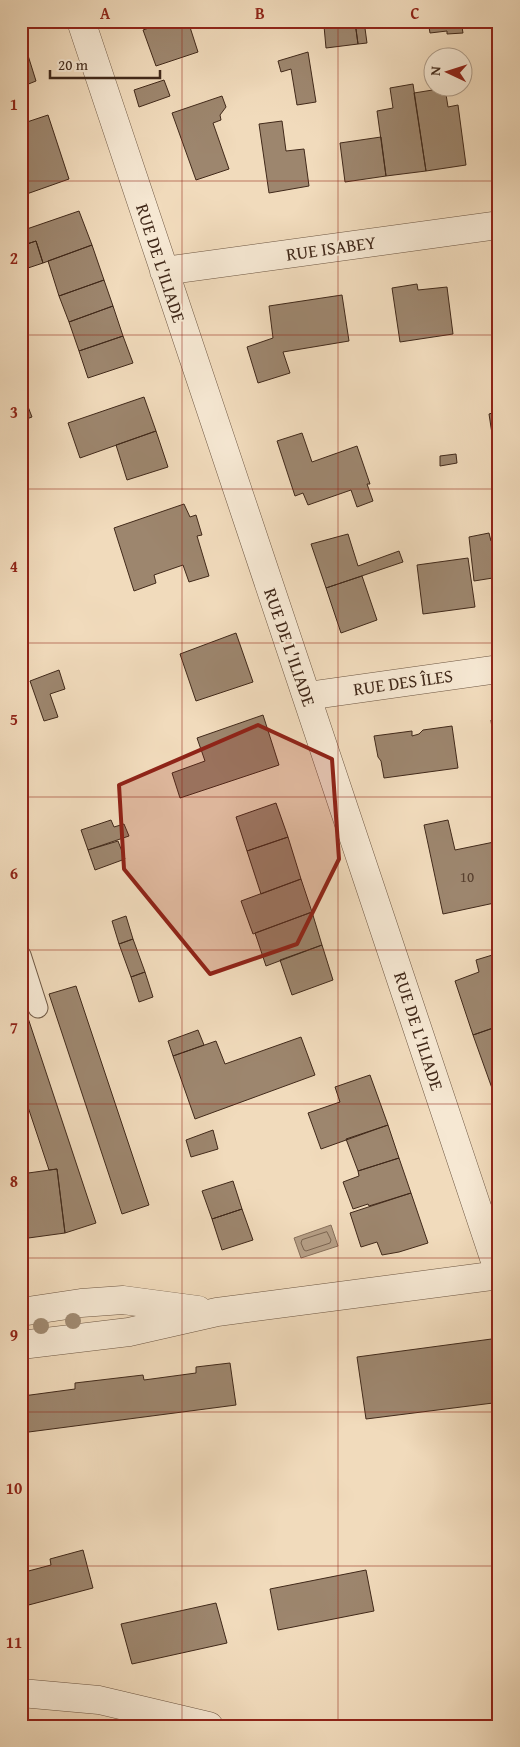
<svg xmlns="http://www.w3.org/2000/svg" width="520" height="1747" viewBox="0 0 520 1747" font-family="'Gentium Book Plus',serif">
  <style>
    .water { fill: #b59e85; stroke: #876f5a }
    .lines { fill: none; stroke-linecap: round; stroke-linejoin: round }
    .shore { stroke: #7b6450; stroke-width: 1 }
    .building { fill: #9d866e; stroke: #41291a }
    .service-casing { stroke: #6d5642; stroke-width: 21 }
    .minor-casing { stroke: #6d5642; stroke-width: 29 }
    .service { stroke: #f6e8d3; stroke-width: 19 }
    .minor { stroke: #f6e8d3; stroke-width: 28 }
    .tree { fill: #a08a72 }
    .marked { fill: #8f2418; fill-opacity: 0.2; stroke: #8f2418; stroke-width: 4; stroke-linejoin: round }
    .grid { fill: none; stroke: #8f2418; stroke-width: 1; stroke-opacity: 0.55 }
    .labels { text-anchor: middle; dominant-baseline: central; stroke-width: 4; stroke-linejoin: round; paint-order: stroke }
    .number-label { font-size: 15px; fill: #58402f }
    .street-label { font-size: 18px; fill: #41291a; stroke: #f6e8d3 }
    .neatline { fill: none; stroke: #8f2418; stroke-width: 2 }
    .grid-label { font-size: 16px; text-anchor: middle; font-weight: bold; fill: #8f2418 }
  </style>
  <rect width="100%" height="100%" fill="#f1dbbc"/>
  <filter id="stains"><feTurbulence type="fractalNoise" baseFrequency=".004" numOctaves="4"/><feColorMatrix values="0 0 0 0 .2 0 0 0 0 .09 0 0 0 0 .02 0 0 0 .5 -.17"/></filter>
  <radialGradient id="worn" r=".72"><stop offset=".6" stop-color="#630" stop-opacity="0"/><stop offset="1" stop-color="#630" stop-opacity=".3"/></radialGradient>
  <path class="water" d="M331 1225 338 1246 301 1258 294 1238Z"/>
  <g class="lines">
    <path class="shore" d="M327 1232 331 1240 330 1243 306 1251 304 1250 301 1243 302 1240Z"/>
  </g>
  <path class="building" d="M150 21H188L198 52 156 66 143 30 152 27Z
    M304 21H358L305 28Z
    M364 21 367 43 358 44 355 22Z
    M428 21H461L463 33 447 34V31L430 33Z
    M355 22 358 44 326 48 324 26Z
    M26 49 36 81 21 87V51Z
    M308 52 316 102 297 105 291 69 281 72 278 61Z
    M164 80 170 96 139 107 134 90Z
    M413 84 426 171 386 176 377 111 393 108 390 88Z
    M445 88 448 107 458 105 466 165 426 171 414 93Z
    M222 96 226 107 220 115 221 120 213 123 229 169 196 180 172 113Z
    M494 113H499V147Z
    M48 115 69 179 21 196V124Z
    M282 121 286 151 304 149 309 186 269 193 259 124Z
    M381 137 386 176 345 182 340 143Z
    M79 211 92 245 43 263 36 241 21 246V231Z
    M36 241 43 263 28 268 21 246Z
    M92 245 104 280 59 296 48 261Z
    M104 280 113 306 69 322 59 296Z
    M417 284 418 290 447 287 453 334 400 342 392 288Z
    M342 295 349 341 283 352 290 373 258 383 247 347 273 338 269 306Z
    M113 306 123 336 79 351 69 322Z
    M123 336 133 363 88 378 79 351Z
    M144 397 156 431 80 458 68 423Z
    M25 399 32 417 21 421V400Z
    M499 411V446L494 447 489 414Z
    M156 431 168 467 127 480 116 445Z
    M302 433 312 462 357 446 370 484H367L373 501 357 507 351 490 308 505 303 493 295 496 277 441Z
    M456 454 457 463 440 466V456Z
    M184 504 190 517 196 515 202 535 197 536 209 576 189 582 183 565 154 575 156 583 134 591 114 528Z
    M489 533 491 541 499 540V577L474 581 469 537Z
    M348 534 358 566 399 551 403 562 326 588 311 544Z
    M468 558 475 607 423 614 417 565Z
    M362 576 377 620 341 633 326 588Z
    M236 633 253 682 196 701 180 654Z
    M59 670 65 689 50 694 58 717 44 721 30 681Z
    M263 715 279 765 180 798 172 773 205 761 197 738Z
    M499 719V763L496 764 491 720Z
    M452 726 458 768 384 778 381 761 378 757 374 736 412 731V736L419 734 423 730Z
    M276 803 288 837 247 851 236 817Z
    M111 820 114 827 124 824 129 836 88 850 81 830Z
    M448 820 455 850 499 841V902L443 914 424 825Z
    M288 837 301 879 261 894 247 851Z
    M118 841 125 859 95 870 88 850Z
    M301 879 312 912 253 934 241 901Z
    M312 912 322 945 266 966 255 933Z
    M126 916 133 939 119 944 112 921Z
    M133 939 145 972 131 977 119 944Z
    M322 945 333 980 292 995 280 960Z
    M499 953V1026L473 1035 455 981 479 972 476 960Z
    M145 972 153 997 139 1002 131 977Z
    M76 986 149 1205 122 1214 49 994Z
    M28 1018 96 1223 65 1233 57 1169 49 1170 21 1086V1021Z
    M499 1026V1089L493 1091 473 1035Z
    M198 1030 204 1045 173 1056 168 1041Z
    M301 1037 315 1075 195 1119 173 1056 216 1041 225 1064Z
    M370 1075 388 1125 321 1149 308 1113 340 1102 335 1087Z
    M388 1125 399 1158 358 1171 346 1139Z
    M213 1130 218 1149 191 1157 186 1140Z
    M399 1158 411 1193 369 1206 368 1204 353 1209 343 1182 359 1176 358 1171Z
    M57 1169 65 1233 21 1239V1174Z
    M233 1181 242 1209 212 1219 202 1191Z
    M411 1193 428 1243 399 1252 382 1255 377 1242 361 1247 350 1213Z
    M242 1209 253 1240 222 1250 212 1219Z
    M499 1338V1411L493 1403 366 1419 357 1357Z
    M230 1363 236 1405 21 1433V1390L23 1396 75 1389V1383L143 1375 144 1380 196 1373V1367Z
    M83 1550 93 1588 21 1607V1573L51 1565 50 1559Z
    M366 1570 374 1611 278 1630 270 1589Z
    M216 1603 227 1643 132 1664 121 1624Z"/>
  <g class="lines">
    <g class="service-casing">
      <path id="service" d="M21 955 38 1008"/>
    </g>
    <g class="minor-casing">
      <path id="minor" d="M81 21 499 1273
        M164 271 499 225
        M307 696 499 669
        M21 1312 81 1303 123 1300 198 1310
        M21 1345 129 1332 217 1312 499 1275
        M21 1693 99 1700 209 1726"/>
    </g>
    <use href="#service" class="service"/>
    <use href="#minor" class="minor"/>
  </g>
  <g class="tree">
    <circle cx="73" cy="1321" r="8"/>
    <circle cx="41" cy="1326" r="8"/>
  </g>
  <path class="marked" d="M258 725 332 759 339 859 297 944 210 974 124 869 119 785Z"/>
  <path class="grid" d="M182 21V1726M338 21V1726M21 181H499M21 335H499M21 489H499M21 643H499M21 797H499M21 950H499M21 1104H499M21 1258H499M21 1412H499M21 1566H499"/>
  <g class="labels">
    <g class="number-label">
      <text x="467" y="876">10</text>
    </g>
    <g class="street-label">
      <text transform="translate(331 248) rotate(-8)">RUE ISABEY</text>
      <text transform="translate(161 263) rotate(72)">RUE DE L'ILIADE</text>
      <text transform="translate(290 647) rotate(71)">RUE DE L'ILIADE</text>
      <text transform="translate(403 682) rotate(-8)">RUE DES ÎLES</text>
      <text transform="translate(419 1031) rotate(72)">RUE DE L'ILIADE</text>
    </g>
  </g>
  <rect width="520" height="1747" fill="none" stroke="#f1dbbc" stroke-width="55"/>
  <g transform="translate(448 72) rotate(274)"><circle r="24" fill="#f6e8d3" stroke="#ae9c89"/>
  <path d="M0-4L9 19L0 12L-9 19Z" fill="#8f2418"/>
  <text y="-8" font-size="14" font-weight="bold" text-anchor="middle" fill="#41291a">N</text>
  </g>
  <path d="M50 70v8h110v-8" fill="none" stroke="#41291a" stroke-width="2.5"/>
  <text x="58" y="70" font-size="15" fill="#41291a" stroke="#f6e8d3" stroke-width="4" paint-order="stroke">20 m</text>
  <rect x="28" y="28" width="464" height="1692" class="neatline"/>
  <g class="grid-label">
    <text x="105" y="19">A</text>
    <text x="260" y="19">B</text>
    <text x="415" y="19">C</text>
    <text x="14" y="110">1</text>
    <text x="14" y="264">2</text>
    <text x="14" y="418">3</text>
    <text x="14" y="572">4</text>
    <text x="14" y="725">5</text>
    <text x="14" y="879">6</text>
    <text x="14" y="1033">7</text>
    <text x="14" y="1187">8</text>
    <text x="14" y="1341">9</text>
    <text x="14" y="1494">10</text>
    <text x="14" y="1648">11</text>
  </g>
  <rect width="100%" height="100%" filter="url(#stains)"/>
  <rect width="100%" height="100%" fill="url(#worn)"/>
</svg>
